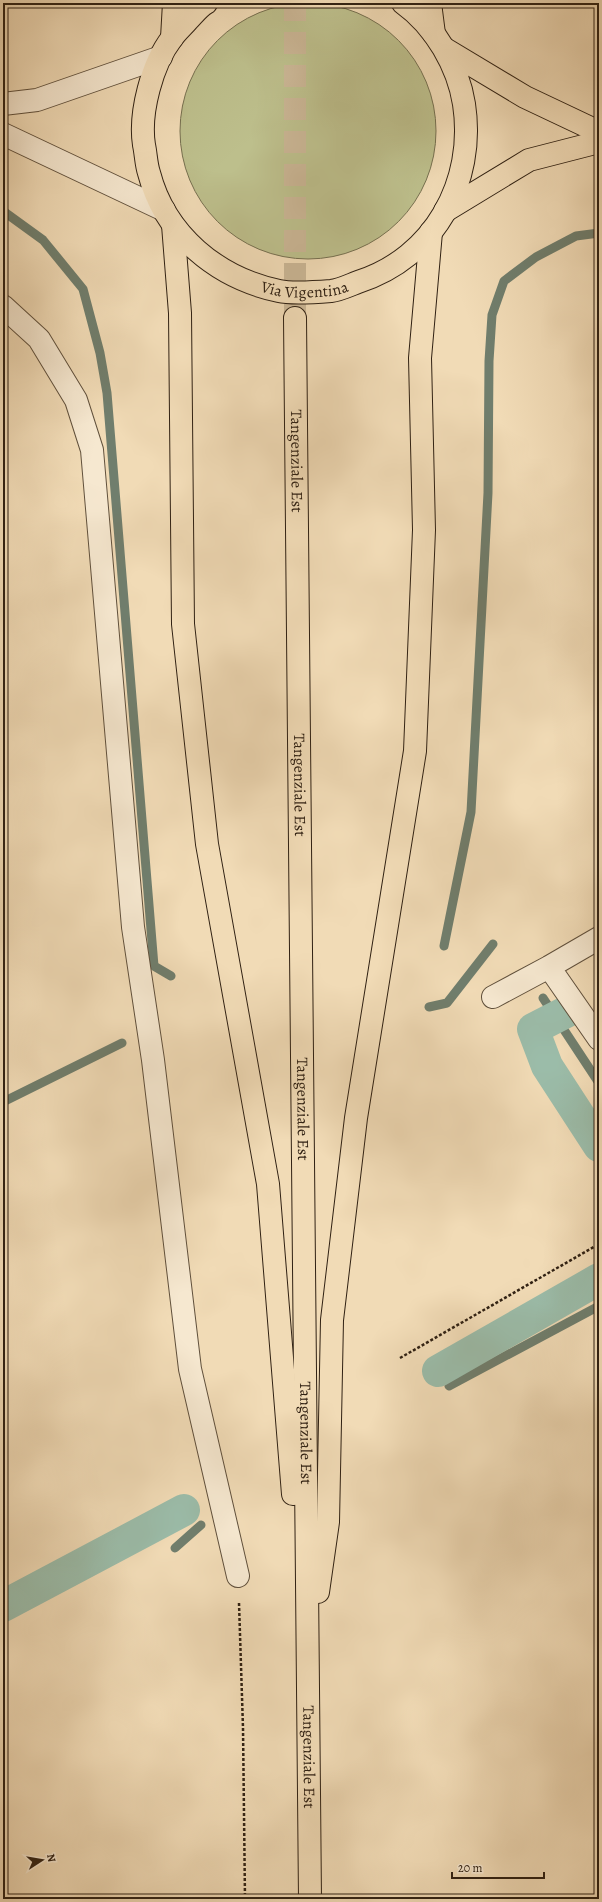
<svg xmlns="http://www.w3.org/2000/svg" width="602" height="1902" viewBox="0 0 602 1902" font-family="Alegreya,serif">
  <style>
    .green { fill: #bdbf8c; stroke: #767050 }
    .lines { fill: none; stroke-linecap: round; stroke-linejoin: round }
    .stream { stroke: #707e6d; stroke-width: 9 }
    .canal { stroke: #9bbca9; stroke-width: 32 }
    .highway-tunnel { stroke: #cab695; stroke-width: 22; stroke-dasharray: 22 11; stroke-linecap: butt }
    .minor-casing { stroke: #60503c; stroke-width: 24 }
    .major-casing { stroke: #302113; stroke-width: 24 }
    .highway-casing { stroke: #302113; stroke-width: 24 }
    .path { stroke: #302113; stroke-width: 2.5; stroke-dasharray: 3 2; stroke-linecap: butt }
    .minor { stroke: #f6e8d0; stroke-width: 22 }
    .major { stroke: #f1dbb6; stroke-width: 22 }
    .highway { stroke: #f1dbb6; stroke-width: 22 }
    .labels { text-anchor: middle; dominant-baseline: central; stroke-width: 3; stroke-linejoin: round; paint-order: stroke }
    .street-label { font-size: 16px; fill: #302113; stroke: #f6e8d0 }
  </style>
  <rect width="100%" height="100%" fill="#f1dbb6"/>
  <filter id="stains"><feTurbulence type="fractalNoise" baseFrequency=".005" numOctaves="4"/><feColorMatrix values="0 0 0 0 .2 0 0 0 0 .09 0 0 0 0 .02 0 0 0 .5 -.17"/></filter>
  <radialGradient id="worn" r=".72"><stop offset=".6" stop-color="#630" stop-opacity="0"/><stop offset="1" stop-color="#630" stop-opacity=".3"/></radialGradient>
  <path class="green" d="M180 131a128 128 0 1 1 256 0a128 128 0 1 1-256 0Z"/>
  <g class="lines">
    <path class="stream" d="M3 211 43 240 83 289 100 353 107 393 154 966 171 976
      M444 946 471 812 488 493 489 361 492 315 504 281 536 257 576 236 599 233
      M543 998 599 1083
      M429 1007 447 1003 493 944
      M3 1102 122 1043
      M449 1386 599 1306
      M175 1548 201 1525"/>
    <path class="canal" d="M566 1012 533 1029 547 1066 599 1146
      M438 1371 599 1279
      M3 1606 184 1510"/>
    <path class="highway-tunnel" d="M295 318V3"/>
    <g class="minor-casing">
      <path id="minor" d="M3 104 37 100 161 57
        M3 134 164 210
        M3 306 39 339 76 400 92 450 133 927 153 1060 190 1369 238 1576
        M549 967 599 1039
        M493 997 549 967 599 938"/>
    </g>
    <g class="major-casing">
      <g id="major">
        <path id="s1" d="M206 3C199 7 194 14 188 20 183 26 177 31 172 38 152 64 139 113 144 145 146 154 146 164 149 173 165 235 217 278 279 291 292 294 318 292 331 291 340 290 350 285 358 282 434 258 476 182 464 104 458 66 435 26 403 3"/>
        <path d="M445 49 525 97 599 132"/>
        <path d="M445 211 529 160 599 142"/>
      </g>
    </g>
    <g class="highway-casing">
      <g id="highway">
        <path d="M430 3 434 34"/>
        <path d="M172 38 174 3"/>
        <path d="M173 225 180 313 183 624 207 844 268 1184 293 1494"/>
        <path id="s2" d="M295 318 310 1899"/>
        <path d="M318 1592 328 1522 332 1320 356 1118 415 751 424 530 420 358 431 232"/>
      </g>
    </g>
    <path class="path" d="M400 1358 599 1244
      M239 1603 243 1728 245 1899"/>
    <use href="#minor" class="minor"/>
    <use href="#major" class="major"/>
    <use href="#highway" class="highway"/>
  </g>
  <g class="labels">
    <g class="street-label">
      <text stroke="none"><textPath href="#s1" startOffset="401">Via Vigentina</textPath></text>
      <text stroke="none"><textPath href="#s2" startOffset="143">Tangenziale Est</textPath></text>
      <text stroke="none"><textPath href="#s2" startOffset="467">Tangenziale Est</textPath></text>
      <text stroke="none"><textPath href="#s2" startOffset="791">Tangenziale Est</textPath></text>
      <text stroke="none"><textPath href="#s2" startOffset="1115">Tangenziale Est</textPath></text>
      <text stroke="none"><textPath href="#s2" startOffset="1439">Tangenziale Est</textPath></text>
    </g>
  </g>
  <rect width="602" height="1902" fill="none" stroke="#f1dbb6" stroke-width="16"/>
  <rect x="4" y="4" width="594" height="1894" fill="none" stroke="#302113" stroke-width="2"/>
  <rect x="8" y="8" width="586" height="1886" fill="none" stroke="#302113"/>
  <g transform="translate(42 1860) rotate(78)" stroke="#f6e8d0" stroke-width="3" paint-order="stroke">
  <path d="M0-3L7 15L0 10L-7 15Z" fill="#302113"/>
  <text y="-6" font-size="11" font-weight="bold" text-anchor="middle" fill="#302113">N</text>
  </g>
  <path d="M452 1872v6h92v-6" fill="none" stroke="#302113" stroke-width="2"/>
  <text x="458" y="1872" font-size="12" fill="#302113" stroke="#f6e8d0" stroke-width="3" paint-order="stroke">20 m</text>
  <rect width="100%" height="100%" filter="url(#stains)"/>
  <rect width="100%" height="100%" fill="url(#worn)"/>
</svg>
